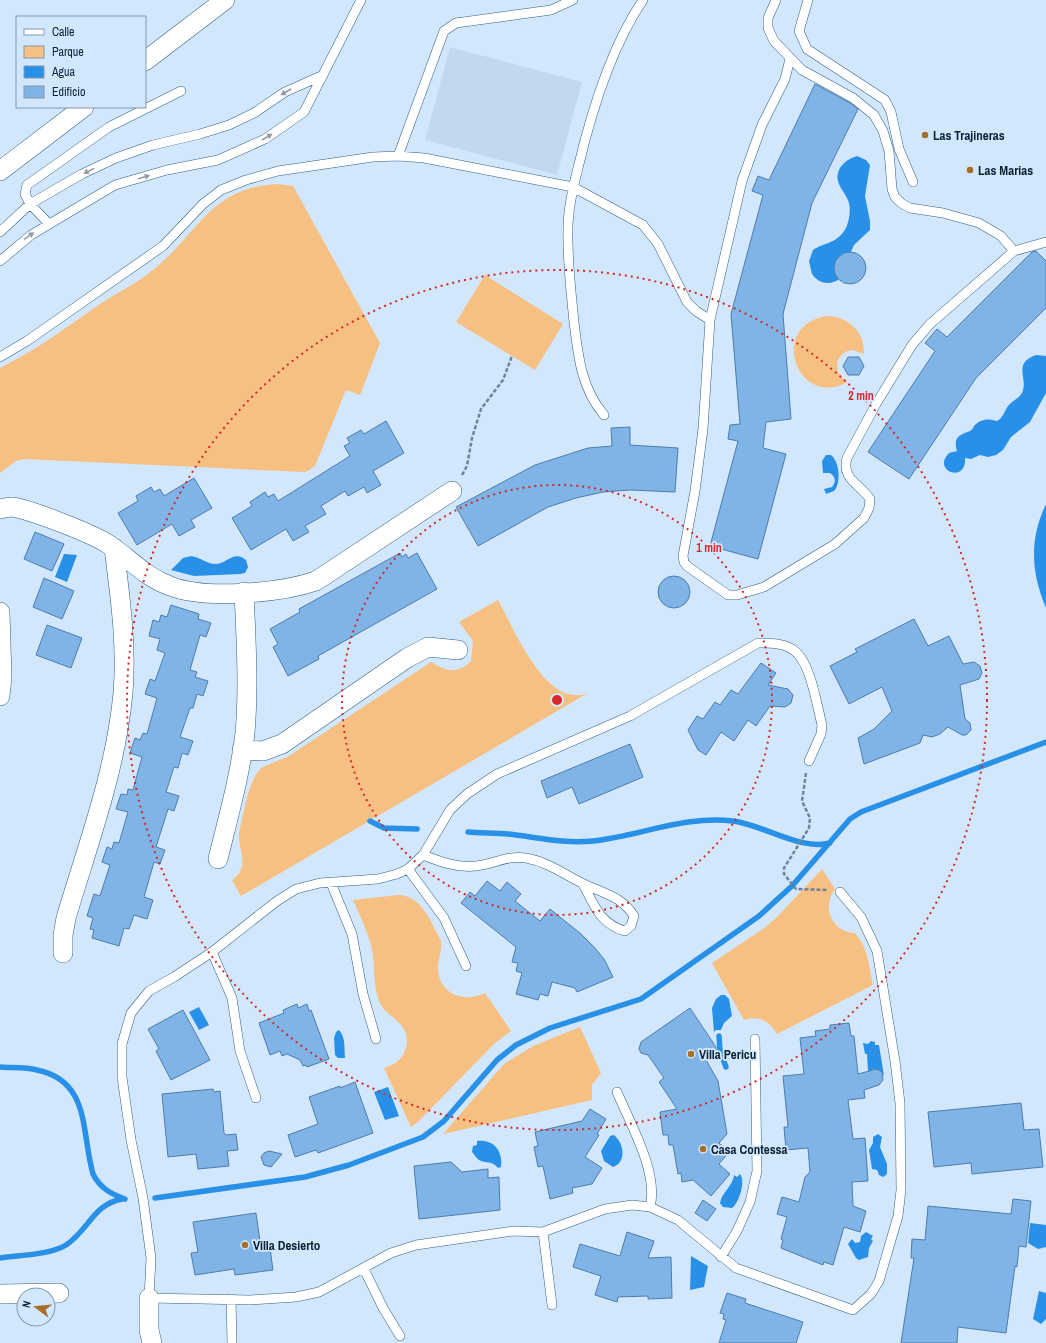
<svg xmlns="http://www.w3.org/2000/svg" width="1046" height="1343" viewBox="0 0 1046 1343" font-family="'Archivo Narrow',sans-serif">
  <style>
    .built { fill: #c1d8ef }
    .green { fill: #f7c083 }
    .water { fill: #2890e6 }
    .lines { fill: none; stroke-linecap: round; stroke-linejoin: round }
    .stream { stroke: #2890e6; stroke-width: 5.5 }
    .building { fill: #80b3e6; stroke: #4b7dad }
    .service-casing { stroke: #2d5e8c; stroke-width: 10 }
    .minor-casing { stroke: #2d5e8c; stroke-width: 20 }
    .path { stroke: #6f8498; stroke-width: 2.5; stroke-dasharray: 4 2; stroke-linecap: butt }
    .service { stroke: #fff; stroke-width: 9 }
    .minor { stroke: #fff; stroke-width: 19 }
    .oneway { fill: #929ba4 }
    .ring { fill: none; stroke: #d62828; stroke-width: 2; stroke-dasharray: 2 4 }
    .poi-dot { fill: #a56f2a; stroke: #d2e7fc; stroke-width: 1.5 }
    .labels { text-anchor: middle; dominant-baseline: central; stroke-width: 3.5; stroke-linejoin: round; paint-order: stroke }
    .poi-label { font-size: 13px; font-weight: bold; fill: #0c2134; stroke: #d2e7fc; text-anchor: start }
    .centre { fill: #d62828; stroke: #d2e7fc; stroke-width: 2 }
    .ring-label { font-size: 12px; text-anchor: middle; font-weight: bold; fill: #d62828; stroke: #d2e7fc; stroke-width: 3.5; stroke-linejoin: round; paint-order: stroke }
  </style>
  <rect width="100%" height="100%" fill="#d2e7fc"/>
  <path class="built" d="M450 47 582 82 557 175 425 140Z"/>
  <path class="green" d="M278 184 293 186 380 343 360 395 346 390 315 466 308 471 304 472 24 459 16 461 0 473V368C36 350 67 327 100 304 118 292 138 283 154 269 199 233 210 187 278 184Z
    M485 275 563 324 535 370 456 322Z
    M827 316C848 316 865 332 864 354L852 350C834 353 832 373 848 382 797 410 767 325 827 316Z
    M498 600C514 628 546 710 588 693L241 896 232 880C251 867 238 851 239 833 243 817 249 775 263 767 271 763 281 760 289 756L431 662C447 672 458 674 471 661L473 641 459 622Z
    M822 869 835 889C821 907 832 932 855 933 868 947 869 966 873 985L777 1034C770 1021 758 1015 744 1020L712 963 763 929 778 916Z
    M398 895C422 895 431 923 441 941 443 951 437 960 438 970 440 995 465 1003 485 993L511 1031 494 1044 418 1122 411 1127 384 1068C397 1065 407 1055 407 1040 406 1020 385 1017 379 1001 373 985 375 966 372 949 368 932 360 916 353 900Z
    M580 1027 601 1073 592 1085V1100L443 1134 504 1064 533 1046Z"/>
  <path class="water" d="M857 156 866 160 870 165 865 196 870 221V230L854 245 838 280C829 285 819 284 812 274L809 261 813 250C825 242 837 244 846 228 849 221 851 211 849 203 847 196 842 191 839 184 833 171 845 159 857 156Z
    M1036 355 1046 356V393L1030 422 1011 437 1003 450 996 455 988 457 980 455 971 459 965 458C967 484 931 471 949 453L957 451C953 437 959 435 970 431 972 430 973 428 974 426 980 419 988 418 997 421 1004 417 1004 411 1008 406 1013 400 1022 397 1023 390 1027 377 1013 363 1036 355Z
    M826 455H831C840 462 841 484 834 491L826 494 824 489 832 487C836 482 836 477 830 473H823L822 461Z
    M1046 504V608C1031 572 1029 540 1046 504Z
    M64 554 77 555 67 582 55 577Z
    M191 556C200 557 207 564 216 564 228 563 234 550 246 560L248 567 245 573 240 574 194 576 171 570 183 558Z
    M721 995H725L729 999 732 1016 724 1023 721 1030H716L714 1032 712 1008 716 999Z
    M199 1007 209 1025 199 1030 189 1012Z
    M339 1030C346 1038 344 1048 345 1058H338L335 1055 334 1038 336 1032Z
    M871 1041 875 1042V1045H879L884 1076C881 1069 874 1067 868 1072L867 1054H865L863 1043 868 1044Z
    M388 1087 399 1116 385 1120 374 1092Z
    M878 1134 882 1137 880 1147 887 1164V1174L883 1177 879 1175 877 1170 872 1169 869 1150 873 1143V1137Z
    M614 1135C624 1143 627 1162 613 1167L604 1161 601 1151 610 1136Z
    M477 1141C494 1139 503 1151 501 1167L498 1168C492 1160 486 1164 479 1160 476 1158 474 1154 472 1152L473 1146 477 1145Z
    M740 1174C746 1181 739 1203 732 1208L723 1207 720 1203C722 1192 733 1186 734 1175L737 1177Z
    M1030 1223 1046 1225V1247L1038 1249 1028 1243Z
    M866 1232 873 1236 871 1239 873 1241 869 1248 868 1257 859 1260 856 1258 848 1244 852 1239 855 1243 860 1242 861 1236Z
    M691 1256 708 1266 704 1287 690 1290Z
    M1039 1291 1046 1293V1319L1041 1324 1033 1319Z"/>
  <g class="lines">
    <path class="stream" d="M370 821 384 828 417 829
      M468 832C482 833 495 833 508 834 536 837 564 844 593 841 639 836 686 815 733 821 764 825 801 851 830 843
      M719 1036 720 1051 726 1067
      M0 1067C12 1068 25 1067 37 1070 91 1081 81 1133 93 1174 100 1188 111 1194 125 1199
      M155 1198 305 1177 349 1165 423 1137 444 1121 497 1060 516 1045 550 1028 641 999 759 916 792 886 850 819 861 812 1046 742
      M0 1258C19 1255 50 1255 66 1245 88 1231 94 1203 123 1199"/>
  </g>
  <path class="building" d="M815 84 850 103 858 109 812 203 783 314 791 419 766 422 763 448 786 454 758 559 710 546 738 441 728 439 730 425 740 424 731 314 763 195 752 191 758 176 769 180Z
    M1036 251 1046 261V308L976 378 909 479 868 452 935 351 925 343 937 329 947 337 1032 252Z
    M834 268a16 16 0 1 1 32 0a16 16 0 1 1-32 0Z
    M848 357H859L864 366 859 375H848L843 366Z
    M386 421 404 453 373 471 381 485 367 493 364 487 348 496 345 491 321 506 326 514 305 526 309 532 293 541 286 529 251 550 232 518 252 506 250 502 265 492 268 497 274 494 278 501 350 456 344 446 350 443 347 438 361 430 364 434Z
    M630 427V445L678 448 675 492 630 490 603 492 576 498 548 507 478 546 456 507 535 465 588 448 612 446 611 428Z
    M194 478 212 508 191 520 195 527 179 536 172 524 137 545 118 513 138 501 136 496 151 487 154 492 160 489 164 496Z
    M35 532 64 544 52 571 24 559Z
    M400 553 402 557 406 554 408 558 417 553 437 589 318 656 319 659 288 676 273 647 278 644 270 629 300 612 299 609Z
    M658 592a16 16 0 1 1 32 0a16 16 0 1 1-32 0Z
    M44 578 74 591 62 619 33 607Z
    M171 605 199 614 198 619 211 623 206 637 200 635 190 670 197 672 195 677 208 681 203 696 197 694 193 708H190L180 737 193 741 188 755 182 753 178 768 174 767 166 792 179 796 174 811 168 809 156 847 165 850 160 864 154 862 144 897 153 900 147 919 134 915 129 929 124 928 119 946 92 938 94 930 90 929 93 918 87 916 94 894 100 896 110 865 102 862 107 847 112 849 114 842 119 843 128 812 116 809 121 794 127 795 128 789 133 790 142 757 130 753 135 738 140 740 143 733 147 734 157 698 145 694 150 679 155 681 165 653 157 650 160 639 149 636 153 620 159 622 161 615 167 617Z
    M914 619 928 646 949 636 963 664 974 662 980 666 982 673 979 679 960 685 965 719 970 723 971 730 966 735H962L948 727 940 734 932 737 923 735 920 743 864 764 858 738 874 729 892 711 882 687 849 704 830 666 857 652 855 649Z
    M47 625 82 638 71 668 36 655Z
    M761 663 776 673 768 685 788 689 793 695 791 703 785 707 770 706 756 726 748 720 734 741 721 732 706 755 698 750 688 730 697 716 703 719 715 702 720 705 731 690 738 694Z
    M630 744 643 777 579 804 572 787 547 798 541 781Z
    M487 881 500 891 507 882 521 894 515 901 540 921 550 909 581 934 594 947 604 959 613 977 577 992 575 988 552 982 548 996 540 994 538 1000 516 994 522 973 516 971 518 963 512 962 516 947 461 903 470 892 475 896Z
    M297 1004 298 1008 307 1004 309 1011 311 1010 329 1059 307 1067 306 1065 303 1066 300 1060 287 1054 282 1056 280 1051 270 1055 259 1023 284 1013 283 1010Z
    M690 1008 716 1047V1052L706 1060 718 1081 727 1134 719 1143 729 1152 719 1164 730 1174 711 1196 693 1180 682 1182 681 1173 678 1174 673 1145H669L668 1135H663L660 1112 677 1109 659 1082 664 1078 648 1055 641 1053 639 1049 641 1042Z
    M183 1010 210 1060 171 1080 156 1051 159 1049 148 1029Z
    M849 1023 851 1036H854L858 1074 877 1069 882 1072 883 1080 879 1085 864 1090 865 1098 848 1100 853 1139 865 1138 868 1181 852 1182 853 1206 866 1211 860 1232 844 1227 833 1265 824 1262 823 1265 781 1248 783 1240 781 1239 787 1217 777 1214 782 1197 799 1202 805 1177 810 1172 808 1148 786 1150 784 1127H788L783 1076 804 1074 800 1038 816 1036 815 1031 830 1029V1025Z
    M355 1082 373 1133 318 1153 316 1150 295 1157 288 1135 318 1124 309 1097 340 1086V1088Z
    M213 1089 214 1092 220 1091 224 1133 226 1135 236 1134 238 1150 227 1151 229 1166 198 1169 196 1154 168 1157 162 1094Z
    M1021 1103 1024 1130 1039 1129 1043 1167 972 1174 971 1163 934 1167 928 1112Z
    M590 1109 606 1119 597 1134 599 1135 585 1157 602 1168 592 1184 572 1188 573 1193 550 1199 543 1166 538 1167 534 1147 538 1146 535 1132 582 1121Z
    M269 1151 282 1154 271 1167 264 1165 261 1157 264 1153Z
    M451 1162 462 1172 488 1169V1178L499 1177 500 1210 419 1219 414 1166Z
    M1013 1199 1031 1201 1026 1247 1019 1246 1017 1267 1015 1266 1006 1333 958 1327 957 1343H901L914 1258H911L912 1239 925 1240 928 1206 1011 1214Z
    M703 1200 716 1209 707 1221 695 1213Z
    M256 1213 260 1241 269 1240 273 1270 235 1275 234 1269 195 1275 191 1253 198 1252 193 1222Z
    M627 1232 654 1241 648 1258 671 1257 672 1298 648 1299V1296L618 1297 617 1302 595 1295 601 1276 573 1267 580 1244 620 1256Z
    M727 1293 746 1299 745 1303 803 1322 796 1343H719L726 1320 723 1319 724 1314 720 1313Z"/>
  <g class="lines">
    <g class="service-casing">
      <path id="service" d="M776 0 768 18V28L774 41 802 70 853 98 874 115 883 131 889 151 892 189 895 197 901 203 910 208 943 213 979 223 1001 236 1014 251
        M808 0 799 31 807 49 885 100 891 112 899 149 913 182
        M790 59 785 79 762 125 742 181 710 320 703 429 695 491 683 556 684 562 687 566 728 595H737L764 587 835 544 864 518 869 508 870 499C860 484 841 479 847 458L876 404 912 345 930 324 1014 251 1046 242
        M398 156 444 31 456 23 551 10 573 0
        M49 224 30 204 25 194 27 185 109 127 181 91
        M0 232 30 204 82 174 116 158 153 145 200 134 229 125 254 113 285 92 321 76
        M0 261 31 235 115 185 167 170 218 160 265 139 304 112 361 0
        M0 357 27 341 163 246 203 204 221 190 246 180 278 171 373 157 398 156 424 158 573 187 643 225 658 244 687 302 696 311 710 320
        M604 415C581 388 578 355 574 322 571 291 567 259 568 228 568 208 573 187 578 168 591 113 611 47 643 0
        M809 761 821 734 822 725C817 706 811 665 796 652 786 643 771 643 758 643L630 716 497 774 467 794 450 810 423 855 408 869 397 874 378 879 320 883 296 889 277 901 212 952 174 977 149 991 131 1013 122 1044V1077L131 1140 143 1198 151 1258 149 1298 250 1300 296 1297 319 1292 391 1253 416 1245 513 1231 543 1232 605 1209 632 1205 650 1207 678 1220 736 1268 853 1310 871 1294 879 1281 898 1216 901 1190 900 1103 895 1061 877 951 861 917 840 892
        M423 855C441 862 457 868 476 866 494 864 507 855 526 858 548 862 565 875 584 884 605 894 621 896 634 916L631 926 625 931C600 924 594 905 583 884
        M408 869 444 918 466 966
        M331 883 352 934 363 994 376 1039
        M212 952 232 998 240 1051 256 1098
        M617 1092C630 1123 659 1173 650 1207
        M543 1232 552 1305
        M721 1257 737 1231 750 1202 757 1171 755 1039
        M364 1269 383 1308 400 1336
        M231 1299 232 1343"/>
    </g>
    <g class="minor-casing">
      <path id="minor" d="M145 61 225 0
        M0 171 84 107
        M0 509C4 508 8 507 12 507 29 509 93 534 108 544 129 558 145 577 170 586 206 600 280 593 316 581L452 491
        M0 612 2 677 0 696
        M242 750 263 751 282 744 407 658 428 647 458 650
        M218 859C228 818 240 776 245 733 249 687 246 639 244 592
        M63 953V935L66 918C88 844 116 770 123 693 127 644 120 596 114 548
        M0 1294 59 1293
        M149 1298V1330L152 1343"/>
    </g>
    <path class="path" d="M462 475 467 466 472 438 481 409 503 380 512 356
      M806 773 802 801 810 818 809 828 784 868V874L796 889 828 890"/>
    <use href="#service" class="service"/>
    <use href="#minor" class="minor"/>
  </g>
  <defs><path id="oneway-solid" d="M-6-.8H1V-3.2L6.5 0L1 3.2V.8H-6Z"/></defs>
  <g class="oneway">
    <use href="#oneway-solid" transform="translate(286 92) rotate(150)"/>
    <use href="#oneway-solid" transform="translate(267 137) rotate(-31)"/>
    <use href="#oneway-solid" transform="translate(89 171) rotate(154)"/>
    <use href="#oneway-solid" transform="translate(144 177) rotate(-16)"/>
    <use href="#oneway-solid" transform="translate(29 236) rotate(-35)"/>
  </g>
  <g class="ring">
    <circle cx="557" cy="700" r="215"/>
    <circle cx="557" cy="700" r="430"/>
  </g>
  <g class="poi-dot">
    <circle cx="925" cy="135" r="4"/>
    <circle cx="970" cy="170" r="4"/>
    <circle cx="691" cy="1054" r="4"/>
    <circle cx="703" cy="1149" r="4"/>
    <circle cx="245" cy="1245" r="4"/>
  </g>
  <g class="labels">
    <g class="poi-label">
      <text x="933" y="135">Las Trajineras</text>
      <text x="978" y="170">Las Marias</text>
      <text x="699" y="1054">Villa Pericu</text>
      <text x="711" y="1149">Casa Contessa</text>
      <text x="253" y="1245">Villa Desierto</text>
    </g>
  </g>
  <circle cx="557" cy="700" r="6" class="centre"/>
  <g class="ring-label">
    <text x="861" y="400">2 min</text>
    <text x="709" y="552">1 min</text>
  </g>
  <rect x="16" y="16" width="130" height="92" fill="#d2e7fc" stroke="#8398ac"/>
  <rect x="24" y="29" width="20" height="6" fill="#ffffff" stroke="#8398ac"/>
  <text x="52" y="36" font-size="12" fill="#0c2134">Calle</text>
  <rect x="24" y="46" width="20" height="12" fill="#f7c083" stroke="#8398ac"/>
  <text x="52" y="56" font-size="12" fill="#0c2134">Parque</text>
  <rect x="24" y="66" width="20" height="12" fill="#2890e6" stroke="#8398ac"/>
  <text x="52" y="76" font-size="12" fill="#0c2134">Agua</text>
  <rect x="24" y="86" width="20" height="12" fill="#80b3e6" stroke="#8398ac"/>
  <text x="52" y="96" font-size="12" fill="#0c2134">Edificio</text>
  <g transform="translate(36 1307) rotate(286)"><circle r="19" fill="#d2e7fc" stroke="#8398ac"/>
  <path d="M0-3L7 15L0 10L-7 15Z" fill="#a56f2a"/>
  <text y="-6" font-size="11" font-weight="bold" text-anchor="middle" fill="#0c2134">N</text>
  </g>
</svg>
